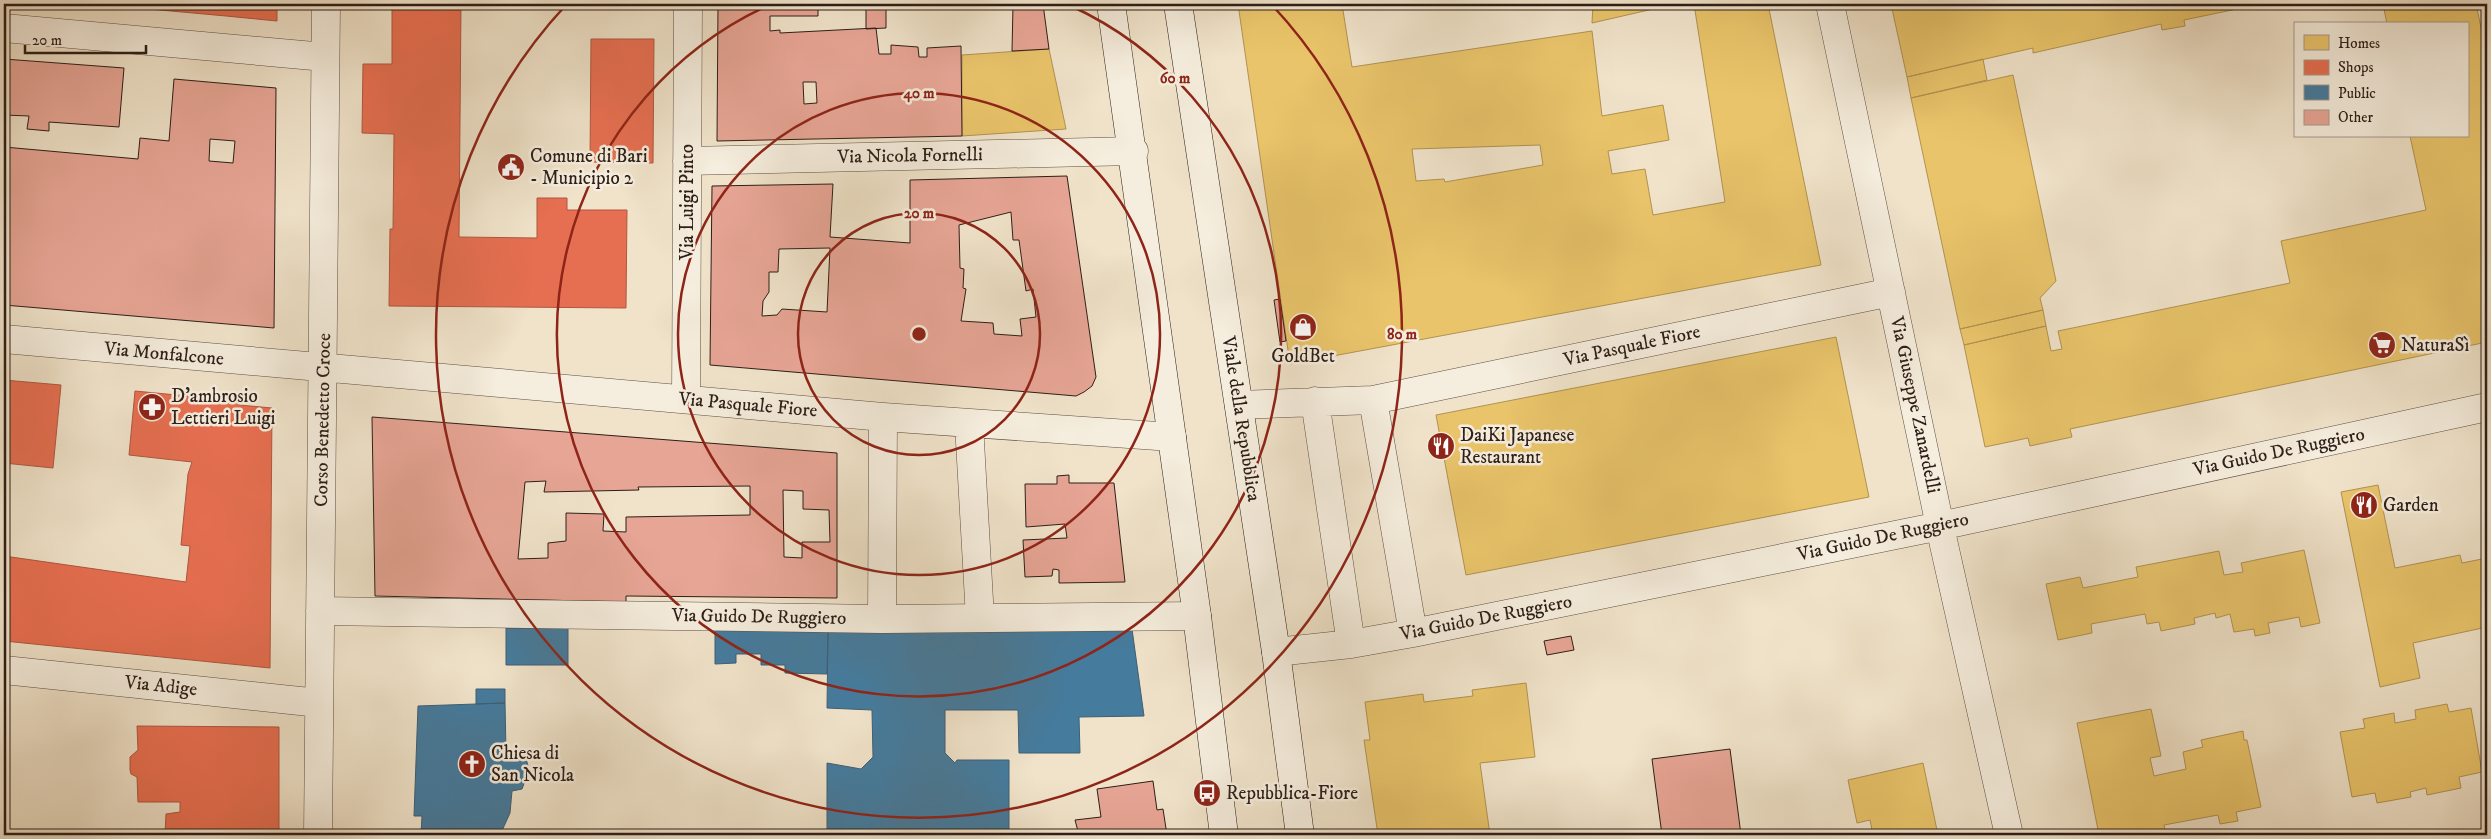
<svg xmlns="http://www.w3.org/2000/svg" width="2491" height="839" viewBox="0 0 2491 839" font-family="'IM FELL DW Pica',serif">
  <style>
    .homes { fill: #e9c46a; stroke: #b19251; fill-rule: evenodd }
    .shops { fill: #e76f51; stroke: #af5740 }
    .public { fill: #457b9d; stroke: #3e5f75 }
    .building { fill: #e7a595; stroke: #2d1e18; fill-rule: evenodd }
    .lines { fill: none; stroke-linecap: round; stroke-linejoin: round }
    .minor-casing { stroke: #5e4f44; stroke-width: 29 }
    .secondary-casing { stroke: #2d1e18; stroke-width: 29 }
    .minor { stroke: #f5eddd; stroke-width: 28 }
    .secondary { stroke: #f5eddd; stroke-width: 28 }
    .ring { fill: none; stroke: #8f2418; stroke-width: 2.5 }
    .labels { text-anchor: middle; dominant-baseline: central; stroke-width: 5; stroke-linejoin: round; paint-order: stroke }
    .poi-label { font-size: 19px; fill: #2d1e18; stroke: #f5eddd; text-anchor: start }
    .street-label { font-size: 19px; fill: #2d1e18; stroke: #f5eddd }
    .centre { fill: #8f2418; stroke: #f5eddd; stroke-width: 2.5 }
    .ring-label { font-size: 15px; text-anchor: middle; font-weight: bold; fill: #8f2418; stroke: #f5eddd; stroke-width: 5; stroke-linejoin: round; paint-order: stroke }
  </style>
  <rect width="100%" height="100%" fill="#f0e3ca"/>
  <filter id="stains"><feTurbulence type="fractalNoise" baseFrequency=".004" numOctaves="4"/><feColorMatrix values="0 0 0 0 .2 0 0 0 0 .09 0 0 0 0 .02 0 0 0 .5 -.17"/></filter>
  <radialGradient id="worn" r=".72"><stop offset=".6" stop-color="#630" stop-opacity="0"/><stop offset="1" stop-color="#630" stop-opacity=".3"/></radialGradient>
  <path class="homes" d="M1238 4H1342L1352 67 1592 31 1602 116 1663 105 1669 140 1608 151 1612 174 1645 169 1653 215 1725 202 1694 4H1768L1821 265 1290 364ZM1540 145 1543 165 1445 182 1444 179 1416 181 1412 149Z
    M1593 4H1675L1592 23Z
    M1891 4H2261L2184 20 2185 26 2162 30 2161 24 2033 53V48L1907 77Z
    M2383 4H2476L2487 56V342L2070 429 2072 437 2030 446 2028 438 1985 447 1964 345 2046 326 2051 351 2062 349 2058 331 2290 283 2281 241 2426 210 2410 136H2467V24H2387Z
    M1049 49 1066 129 962 136V55Z
    M1983 59 1987 80 1911 98 1907 77Z
    M2013 75 2056 281 2040 298 2043 310 1960 329 1911 98Z
    M2043 310 2046 326 1964 345 1960 329Z
    M1836 337 1869 497 1466 575 1436 415Z
    M2378 485 2395 568 2460 555 2462 563 2487 558V627L2413 643 2420 678 2380 687 2341 492Z
    M2304 550 2320 623 2301 627 2299 617 2268 623 2270 633 2255 636 2254 629 2234 632 2230 614 2216 618 2215 613 2194 618 2195 624 2161 631 2159 622 2147 624 2145 614 2091 624 2092 633 2058 640 2046 584 2080 577 2083 588 2138 577 2136 567 2219 551 2224 575 2243 572 2241 563Z
    M1526 683 1535 757 1480 763 1490 835H1378L1364 740H1370L1365 702 1423 694 1424 702 1473 696 1472 690Z
    M2447 704 2449 712 2471 708 2482 772 2459 777 2461 788 2427 795 2426 788 2410 792 2411 797 2377 803 2375 793 2352 797 2340 732 2365 728 2363 719 2394 713 2395 723 2416 719 2415 710Z
    M2151 709 2161 756 2150 758 2154 776 2186 769 2183 752 2203 747 2201 740 2243 731 2244 740H2247L2261 807 2236 812 2238 821 2220 824 2218 815 2164 825 2166 835H2099L2077 723Z
    M1923 763 1938 835H1873L1870 820 1857 823 1848 780Z"/>
  <path class="shops" d="M94 4H277V21L226 16Z
    M392 4H461L459 237 537 238V198H567V210H627L626 308 389 306 390 229H393L394 134 362 133 363 64H392Z
    M591 39H654L653 163 590 162Z
    M4 380 61 385 53 468 4 463Z
    M135 391 239 401V405L272 408 270 668 4 641V556L186 582 190 546 181 545 188 474 192 462 129 455Z
    M137 726 279 727V835H165L166 814 180 812V802H138L137 777 131 774 130 770V757L138 750Z"/>
  <path class="public" d="M506 628H568V665H506Z
    M715 629 828 632 827 674 785 673V665H761V654H736V663L715 664Z
    M1132 629 1144 716 1079 717 1080 753H1019L1018 710H945V753L955 763 957 760H1009V835H827V763L861 769 873 757 872 710 827 708 828 632Z
    M476 689H505V703L476 704Z
    M505 703 506 753 521 754 526 758 529 770 522 789 512 791 510 813 500 835H421L422 816H414L418 706Z"/>
  <path class="building" d="M718 4H818V16H770V31L780 30V33L876 28 879 54H891V45L918 47 919 57H927V48L961 46 962 136 717 141ZM803 82H816L817 103 804 104Z
    M859 4H926L886 8V28L866 29V7H859Z
    M954 4H1043L1049 49 1012 51 1013 5 954 8Z
    M4 59 124 68 119 127 49 122V131L27 129 29 116 4 115Z
    M174 79 276 88 274 328 4 305V147L138 159 140 138 169 141ZM210 139 235 141 233 163 209 161Z
    M1067 176 1096 377 1092 386 1084 392 1076 396 710 365 712 186 833 184 830 237 910 243V180ZM1011 212 1013 240H1019L1026 291 1033 289 1036 317 1020 319 1022 336 994 334 993 323 961 321 966 289 963 288 964 269 960 268 959 225ZM830 248 827 312 782 309 777 315 762 316 763 301 769 292V272H778L779 249Z
    M1280 299 1286 341 1280 342 1274 300Z
    M372 417 837 453V598L626 596V602L375 596ZM546 481 544 492 639 490 638 487 750 486V515L626 517V532L603 531 604 514 566 513V541L548 543V558L518 559 525 482ZM783 490 803 491V509L829 510 830 542H802V558L784 557Z
    M1069 475V483H1114L1125 582 1059 583V570L1053 569 1052 576 1025 577 1023 540 1067 538 1065 524 1026 527 1025 484H1057V476Z
    M1571 636 1574 650 1547 655 1544 641Z
    M1730 749 1741 835H1662L1652 759Z
    M1153 781 1157 810 1163 809 1167 835H1079L1075 820 1101 817 1097 789Z"/>
  <g class="lines">
    <g class="minor-casing">
      <path id="minor" d="M1830 4 1944 545 2009 835
        M4 28 325 57
        M687 161 1134 151
        M4 339 883 417 1172 437
        M686 399 688 4
        M1373 400 1413 633
        M1315 401 1351 644
        M1239 405 1373 400 1891 292
        M969 424 980 618
        M320 611 882 619 1197 616
        M882 619 883 417
        M1276 652 1351 644 1413 633 1940 526 2487 407
        M4 670 319 703
        M318 835 326 4"/>
    </g>
    <g class="secondary-casing">
      <path id="secondary" d="M1111 4 1197 616 1224 835
        M1178 4 1276 652 1300 835"/>
    </g>
    <use href="#minor" class="minor"/>
    <use href="#secondary" class="secondary"/>
  </g>
  <g class="ring">
    <circle cx="919" cy="334" r="121"/>
    <circle cx="919" cy="334" r="241"/>
    <path d="M1069 5A362 362 0 1 1 769 5"/>
    <path d="M1272 5A483 483 0 1 1 566 5"/>
  </g>
  <defs>
    <g id="civic-disc" transform="scale(1.4375)"><circle r="9.5" fill="#8f2418" stroke="#f5eddd"/><path d="M-.6-6.5H3V-4.5H.6V-3L4-1V1h2V6H-6V1h2V-1L-.6-3ZM-1.2 2.5V6h2.4V2.5Z" fill="#fff"/></g>
    <g id="shop-disc" transform="scale(1.4375)"><circle r="9.5" fill="#8f2418" stroke="#f5eddd"/><path d="M-5-2.5h2.3a2.7 3.5 0 0 1 5.4 0H5L5.5 6h-11ZM-1.5-2.5h3a1.5 2.3 0 0 0-3 0Z" fill="#fff"/></g>
    <g id="supermarket-disc" transform="scale(1.4375)"><circle r="9.5" fill="#8f2418" stroke="#f5eddd"/><path d="M-6-5.5h2.5l.6 2H6L4.5 2H-2.5L-4.4-4H-6ZM-1.5 3.2a1.3 1.3 0 1 0 .1 0ZM3 3.2a1.3 1.3 0 1 0 .1 0Z" fill="#fff"/></g>
    <g id="pharmacy-disc" transform="scale(1.4375)"><circle r="9.5" fill="#8f2418" stroke="#f5eddd"/><path d="M-2-6h4v4h4v4h-4v4h-4v-4h-4v-4h4Z" fill="#fff"/></g>
    <g id="restaurant-disc" transform="scale(1.4375)"><circle r="9.5" fill="#8f2418" stroke="#f5eddd"/><path d="M-5-6h1v4h1v-4h1v4h1v-4h1v5L-1.5 .5V6h-2V.5L-5-1ZM5-6V6H3V1.5H1.5Q1.5-4 5-6Z" fill="#fff"/></g>
    <g id="church-disc" transform="scale(1.4375)"><circle r="9.5" fill="#8f2418" stroke="#f5eddd"/><path d="M-1.2-6h2.4v3.5h3.3v2.4h-3.3V6h-2.4V-.1h-3.3v-2.4h3.3Z" fill="#fff"/></g>
    <g id="bus-disc" transform="scale(1.4375)"><circle r="9.5" fill="#8f2418" stroke="#f5eddd"/><path d="M-5-6H5V4H4V6H2V4H-2V6H-4V4H-5ZM-3.5-4V0h7V-4ZM-3.5 1.2v1.5H-2V1.2ZM2 1.2v1.5H3.5V1.2Z" fill="#fff"/></g>
  </defs>
  <g fill-rule="evenodd">
    <use href="#civic-disc" x="511" y="167"/>
    <use href="#shop-disc" x="1303" y="327"/>
    <use href="#supermarket-disc" x="2382" y="345"/>
    <use href="#pharmacy-disc" x="152" y="407"/>
    <use href="#restaurant-disc" x="1441" y="446"/>
    <use href="#restaurant-disc" x="2364" y="505"/>
    <use href="#church-disc" x="472" y="764"/>
    <use href="#bus-disc" x="1207" y="793"/>
  </g>
  <g class="labels">
    <g class="poi-label">
      <text x="530" y="156">Comune di Bari<tspan x="530" dy="22">- Municipio 2</tspan></text>
      <text x="2401" y="345">NaturaSì</text>
      <text x="1303" y="356" text-anchor="middle">GoldBet</text>
      <text x="171" y="396">D'ambrosio<tspan x="171" dy="22">Lettieri Luigi</tspan></text>
      <text x="1460" y="435">DaiKi Japanese<tspan x="1460" dy="22">Restaurant</tspan></text>
      <text x="2383" y="505">Garden</text>
      <text x="491" y="753">Chiesa di<tspan x="491" dy="22">San Nicola</tspan></text>
      <text x="1226" y="793">Repubblica-Fiore</text>
    </g>
    <g class="street-label">
      <text transform="translate(910 156) rotate(-1)">Via Nicola Fornelli</text>
      <text transform="translate(687 202) rotate(-90)">Via Luigi Pinto</text>
      <text transform="translate(1632 346) rotate(-12)">Via Pasquale Fiore</text>
      <text transform="translate(164 354) rotate(5)">Via Monfalcone</text>
      <text transform="translate(748 405) rotate(5)">Via Pasquale Fiore</text>
      <text transform="translate(1915 405) rotate(78)">Via Giuseppe Zanardelli</text>
      <text transform="translate(1241 419) rotate(81)">Viale della Repubblica</text>
      <text transform="translate(323 420) rotate(-89)">Corso Benedetto Croce</text>
      <text transform="translate(2279 452) rotate(-12)">Via Guido De Ruggiero</text>
      <text transform="translate(1883 537) rotate(-12)">Via Guido De Ruggiero</text>
      <text transform="translate(759 617) rotate(1)">Via Guido De Ruggiero</text>
      <text transform="translate(1486 618) rotate(-11)">Via Guido De Ruggiero</text>
      <text transform="translate(161 686) rotate(6)">Via Adige</text>
    </g>
  </g>
  <circle cx="919" cy="334" r="8" class="centre"/>
  <g class="ring-label">
    <text x="1175" y="83">60 m</text>
    <text x="919" y="98">40 m</text>
    <text x="919" y="218">20 m</text>
    <text x="1402" y="339">80 m</text>
  </g>
  <rect width="2491" height="839" fill="none" stroke="#f0e3ca" stroke-width="20"/>
  <rect x="5" y="5" width="2481" height="829" fill="none" stroke="#2d1e18" stroke-width="2.5"/>
  <rect x="10" y="10" width="2471" height="819" fill="none" stroke="#2d1e18"/>
  <rect x="2294" y="22" width="175" height="115" fill="#f5eddd" stroke="#a59a8e"/>
  <rect x="2304" y="35" width="25" height="15" fill="#e9c46a" stroke="#a59a8e"/>
  <text x="2338" y="48" font-size="15" fill="#2d1e18">Homes</text>
  <rect x="2304" y="60" width="25" height="15" fill="#e76f51" stroke="#a59a8e"/>
  <text x="2338" y="72" font-size="15" fill="#2d1e18">Shops</text>
  <rect x="2304" y="85" width="25" height="15" fill="#457b9d" stroke="#a59a8e"/>
  <text x="2338" y="98" font-size="15" fill="#2d1e18">Public</text>
  <rect x="2304" y="110" width="25" height="15" fill="#e7a595" stroke="#a59a8e"/>
  <text x="2338" y="122" font-size="15" fill="#2d1e18">Other</text>
  <path d="M25 45v8h121v-8" fill="none" stroke="#2d1e18" stroke-width="2.5"/>
  <text x="32" y="45" font-size="15" fill="#2d1e18" stroke="#f5eddd" stroke-width="4" paint-order="stroke">20 m</text>
  <rect width="100%" height="100%" filter="url(#stains)"/>
  <rect width="100%" height="100%" fill="url(#worn)"/>
</svg>
